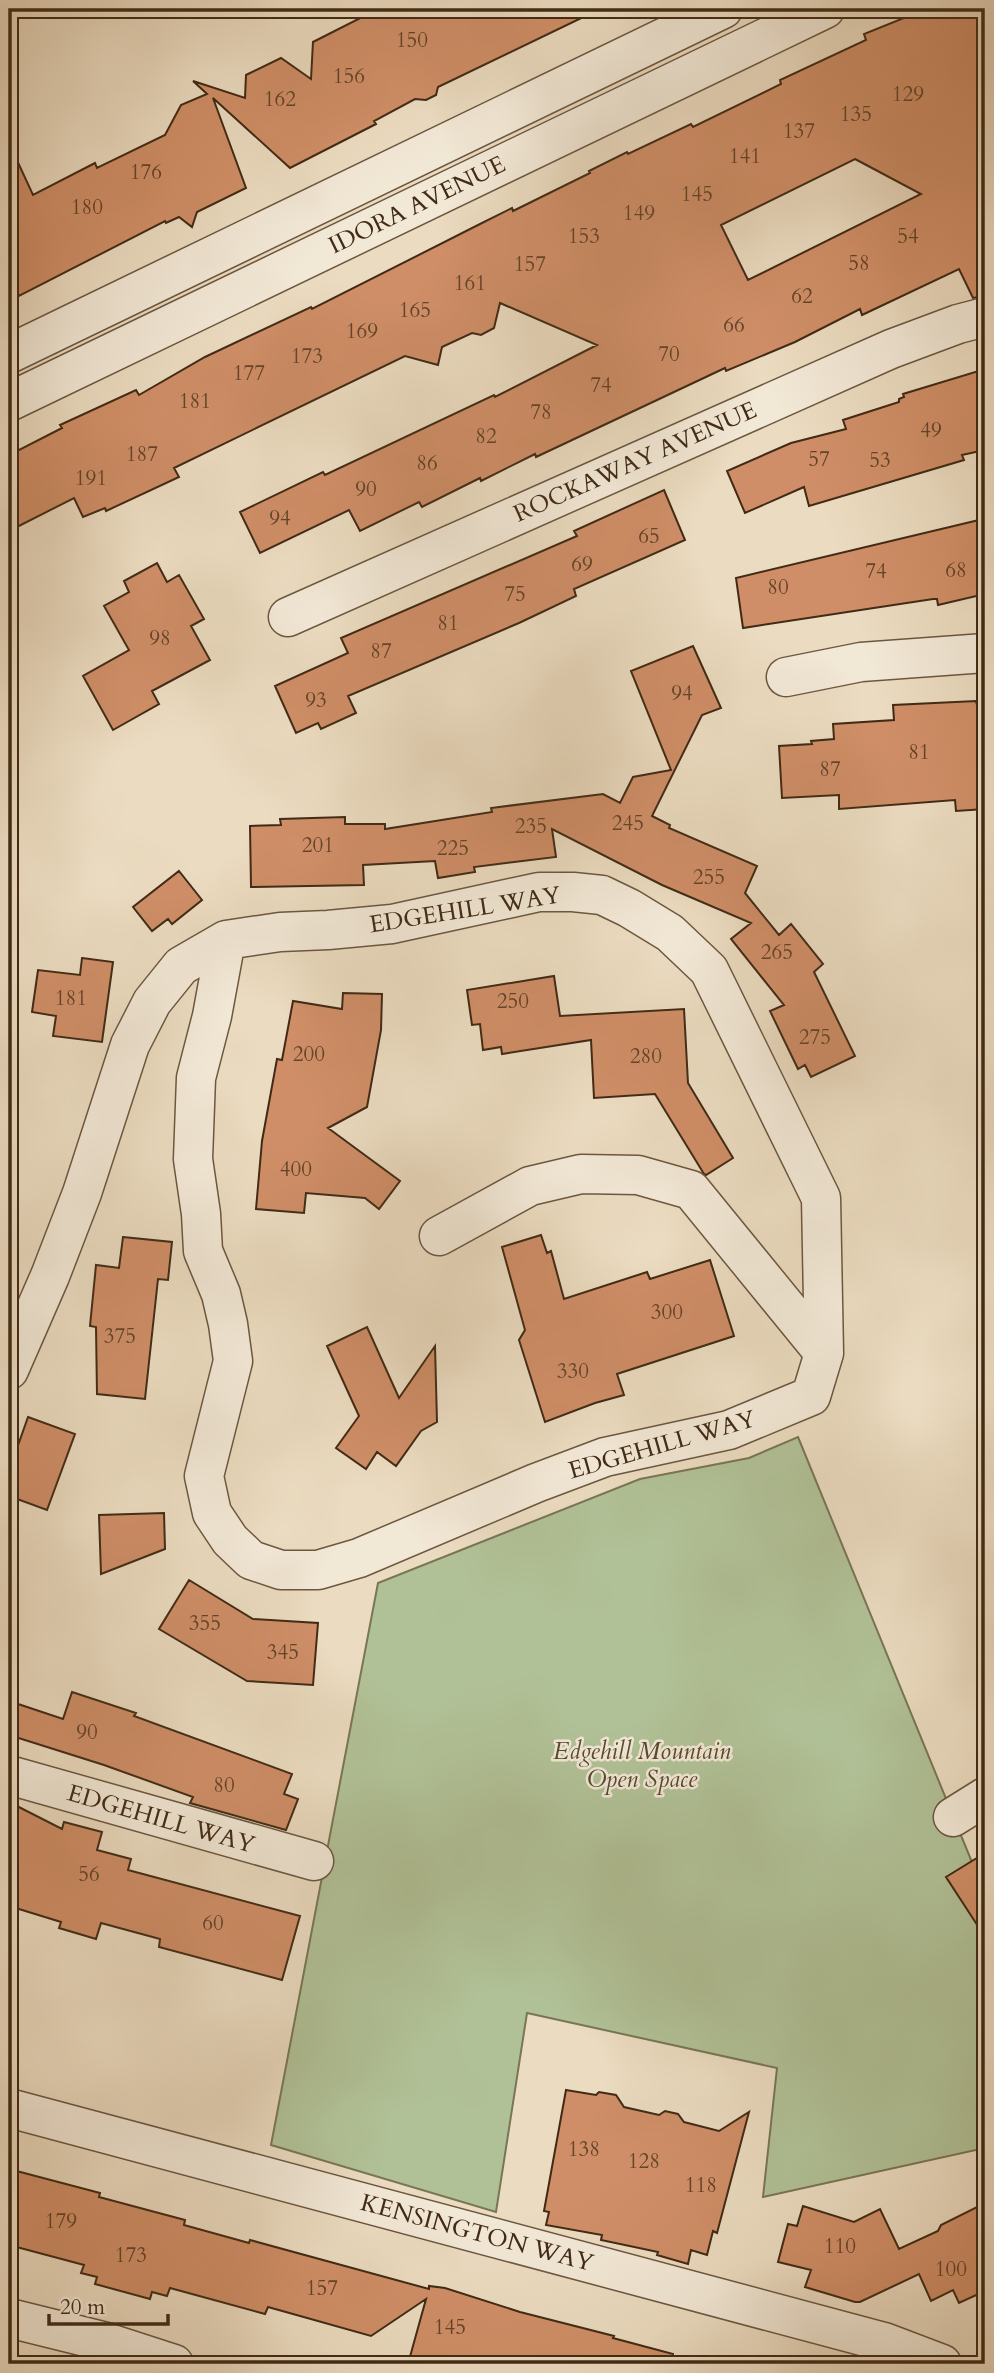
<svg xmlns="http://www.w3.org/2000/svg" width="994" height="2373" viewBox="0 0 994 2373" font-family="Cardo,serif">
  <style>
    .green { fill: #b1c197; stroke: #797656; stroke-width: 2 }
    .building { fill: #cf8e67; stroke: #412b16; stroke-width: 2; fill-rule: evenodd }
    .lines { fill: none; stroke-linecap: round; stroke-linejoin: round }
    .minor-casing { stroke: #6c5740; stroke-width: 41 }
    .minor { stroke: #f2e8d6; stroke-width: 38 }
    .labels { text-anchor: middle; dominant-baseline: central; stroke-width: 5; stroke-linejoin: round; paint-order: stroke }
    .number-label { font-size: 21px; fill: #64442a }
    .street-label { font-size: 24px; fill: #412b16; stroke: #f2e8d6 }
    .park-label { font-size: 24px; font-style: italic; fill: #574930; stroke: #f2e8d6 }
  </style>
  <rect width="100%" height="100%" fill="#ebdbc0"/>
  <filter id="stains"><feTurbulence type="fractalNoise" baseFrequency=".00286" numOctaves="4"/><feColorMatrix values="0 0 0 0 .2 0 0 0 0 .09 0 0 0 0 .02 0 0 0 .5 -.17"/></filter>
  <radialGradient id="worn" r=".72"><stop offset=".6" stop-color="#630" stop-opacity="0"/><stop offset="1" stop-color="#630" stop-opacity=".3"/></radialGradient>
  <path class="green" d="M798 1437 985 1894V2148L763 2197 777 2068 527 2013 496 2212 271 2145 378 1583 640 1479 749 1458Z"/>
  <path class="building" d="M378 9H600L438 87 436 95 426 100 415 99 374 121 376 124 290 168 213 98 246 188 197 212 192 227 179 217 166 223 165 221 19 296 9 274V143L33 195 95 163 97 168 165 135 181 105 207 94 193 81 245 98 246 75 281 58 311 79 313 42Z
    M926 9H985V296L973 298 959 269 862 315 860 309 795 342 726 371 725 368 536 457 535 454 481 481 480 478 422 507 419 502 360 531 349 510 260 553 240 512 323 472 325 475 494 395 495 397 597 345 500 303 494 328 481 335 472 333 442 347 438 365 405 356 174 468 179 477 106 511 105 508 83 517 74 498 9 531V455L62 428 60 425 136 390 139 395 205 357 311 307 312 309 480 224 512 208 513 211 590 173 589 171 627 152 628 154 691 124 693 127 781 84 780 80 866 40 864 34ZM855 159 921 194 748 280 721 225Z
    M985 369V450L962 455 964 460 809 506 804 487 745 513 727 471 791 443 846 429 843 420 899 402V399L904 397 903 394Z
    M664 490 685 540 574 589 576 596 519 623 348 696 356 713 321 729 318 723 296 733 275 686 348 653 341 638 577 536 574 531Z
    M979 520 985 548V594L938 605 937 599H933L743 628 736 578Z
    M157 563 167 582 179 575 204 619 191 626 210 660 152 691 159 704 113 730 83 676 129 650 104 606 129 592 124 581Z
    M693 646 721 708 702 715 652 816 670 825 669 828 757 866 745 893 779 935 791 924 823 964 814 972 855 1056 811 1077 805 1065 798 1069 770 1011 784 1005 731 939 751 923 662 885 552 829 556 857 474 867 475 872 438 878 435 861 363 865 364 885 251 887 250 826 281 825 280 819 345 817V824H385V829L492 812 491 808 603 794 620 803 633 777 671 770 631 671Z
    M976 701 977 705 985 704V809L956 811 955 800 839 809V795L782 798 779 746 812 744 811 741 834 739 833 724 894 720 893 705Z
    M179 871 202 900 172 924 168 919 152 931 133 907Z
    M82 958 113 962 102 1042 53 1036 56 1016 32 1012 38 970 80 975Z
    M554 976 560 1016 684 1009 688 1083 733 1158 706 1175 704 1174 655 1094 594 1098 591 1040 502 1054 501 1047 483 1050 480 1024 472 1025 467 990Z
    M343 993 382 994 381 1030 367 1107 328 1128 400 1181 379 1209 365 1198 306 1193 304 1213 256 1209 262 1141 277 1059 282 1060 293 1001 342 1009Z
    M541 1235 547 1253 551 1251 564 1299 647 1272 650 1279 710 1260 734 1336 617 1374 624 1395 595 1403 545 1422 519 1340 525 1330 502 1247Z
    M123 1237 172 1242 168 1280 158 1279 145 1399 97 1394 96 1327 90 1326 96 1265 119 1268Z
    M367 1327 399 1398 435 1346 437 1422 421 1431 396 1466 377 1452 366 1469 336 1448 359 1416 327 1346Z
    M28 1417 75 1434 47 1510 9 1496V1471Z
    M164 1513 165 1549 101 1574 99 1515Z
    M189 1580 253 1619 318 1623 313 1685 247 1681 159 1629Z
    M72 1692 136 1713 134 1716 292 1774 284 1794 298 1799 286 1830 190 1803 193 1797 104 1765 9 1735V1701L63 1719Z
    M9 1802 62 1829 64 1822 102 1832 97 1850 131 1859 128 1870 300 1916 282 1980 159 1947 160 1939 101 1923 96 1939 59 1928 61 1922 9 1906Z
    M985 1853V1937L946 1877Z
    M566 2090 596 2095 599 2092 616 2095 624 2107 659 2115 665 2111 678 2114 684 2122 719 2131 749 2112 717 2233 713 2231 707 2255 691 2250 688 2264 657 2255 658 2252 601 2240 602 2235 546 2225 549 2212 544 2211Z
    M9 2169 100 2193 99 2197 185 2220 184 2225 249 2243 250 2240 429 2289V2286L445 2288 520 2312 614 2336 613 2338 673 2354 672 2364H408L426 2299 371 2336 268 2307 265 2314 170 2288 167 2296 152 2292 150 2299 95 2284 97 2277 81 2273 84 2265 9 2245Z
    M985 2203V2291L959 2303 953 2290 931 2301 919 2274 860 2302H855L805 2287 811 2270 778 2262 788 2224 797 2226 803 2206 854 2222 880 2209 899 2249 938 2231 941 2225Z"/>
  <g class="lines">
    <g class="minor-casing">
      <path id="minor" d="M9 354 723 9
        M9 402 825 9
        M288 617 891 349 958 324 985 317
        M786 677 861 662 985 653
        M439 1236 530 1186 581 1174 638 1175 691 1190 824 1353
        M9 1370 50 1276 82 1193 130 1045 152 1002 181 966 226 940 280 932 328 930 392 924 539 892H573L602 895 629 908 670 933 709 970 821 1198 824 1353 811 1396 729 1430 605 1457 536 1483 359 1558 318 1570H281L251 1560 230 1540 212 1513 204 1476 233 1361 228 1324 221 1294 203 1251 201 1214 193 1159 196 1078 212 1016 226 940
        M9 1775 314 1861
        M953 1817 985 1797
        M9 2108 884 2342 942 2364
        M9 2318 106 2342 174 2364"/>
    </g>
    <use href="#minor" class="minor"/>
  </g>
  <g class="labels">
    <g class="number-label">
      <text x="412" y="40">150</text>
      <text x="349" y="76">156</text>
      <text x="908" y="94">129</text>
      <text x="280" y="99">162</text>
      <text x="856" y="114">135</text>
      <text x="799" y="131">137</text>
      <text x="745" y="156">141</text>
      <text x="146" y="172">176</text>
      <text x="697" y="194">145</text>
      <text x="87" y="207">180</text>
      <text x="639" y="213">149</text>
      <text x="584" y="236">153</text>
      <text x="908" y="236">54</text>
      <text x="859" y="263">58</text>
      <text x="530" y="264">157</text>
      <text x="470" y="283">161</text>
      <text x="802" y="296">62</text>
      <text x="415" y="310">165</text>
      <text x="734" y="325">66</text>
      <text x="362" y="331">169</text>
      <text x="669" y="354">70</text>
      <text x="307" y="356">173</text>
      <text x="249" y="373">177</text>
      <text x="601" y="385">74</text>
      <text x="195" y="401">181</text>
      <text x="541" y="412">78</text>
      <text x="931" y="430">49</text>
      <text x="486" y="436">82</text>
      <text x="142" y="454">187</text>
      <text x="819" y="459">57</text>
      <text x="880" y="460">53</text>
      <text x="427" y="463">86</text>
      <text x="91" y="478">191</text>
      <text x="366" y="489">90</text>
      <text x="280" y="518">94</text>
      <text x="649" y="536">65</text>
      <text x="582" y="564">69</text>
      <text x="956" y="570">68</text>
      <text x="876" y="571">74</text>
      <text x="778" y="587">80</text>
      <text x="515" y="594">75</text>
      <text x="448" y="623">81</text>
      <text x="160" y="638">98</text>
      <text x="381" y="651">87</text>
      <text x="682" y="693">94</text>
      <text x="316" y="700">93</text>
      <text x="919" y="752">81</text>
      <text x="830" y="769">87</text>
      <text x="628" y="823">245</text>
      <text x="531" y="826">235</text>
      <text x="318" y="845">201</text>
      <text x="453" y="848">225</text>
      <text x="709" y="877">255</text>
      <text x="777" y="952">265</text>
      <text x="71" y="998">181</text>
      <text x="513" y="1001">250</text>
      <text x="815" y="1037">275</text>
      <text x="309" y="1054">200</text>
      <text x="646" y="1056">280</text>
      <text x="296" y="1169">400</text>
      <text x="667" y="1312">300</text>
      <text x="120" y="1336">375</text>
      <text x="573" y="1371">330</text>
      <text x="205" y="1623">355</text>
      <text x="283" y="1652">345</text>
      <text x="87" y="1732">90</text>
      <text x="224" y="1785">80</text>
      <text x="89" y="1874">56</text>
      <text x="213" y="1923">60</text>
      <text x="584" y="2149">138</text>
      <text x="644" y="2161">128</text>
      <text x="701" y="2185">118</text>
      <text x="61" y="2221">179</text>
      <text x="840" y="2246">110</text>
      <text x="131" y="2255">173</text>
      <text x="951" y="2269">100</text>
      <text x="322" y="2288">157</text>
      <text x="450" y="2327">145</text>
    </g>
    <g class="street-label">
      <text transform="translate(417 205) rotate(-26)">IDORA AVENUE</text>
      <text transform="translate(635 462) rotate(-24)">ROCKAWAY AVENUE</text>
      <text transform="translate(465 910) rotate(-9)">EDGEHILL WAY</text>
      <text transform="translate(662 1445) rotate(-16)">EDGEHILL WAY</text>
      <text transform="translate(161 1819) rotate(16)">EDGEHILL WAY</text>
      <text transform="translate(477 2233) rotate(15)">KENSINGTON WAY</text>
    </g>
    <g class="park-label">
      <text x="642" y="1751">Edgehill Mountain<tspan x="642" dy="28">Open Space</tspan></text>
    </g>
  </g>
  <rect width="994" height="2373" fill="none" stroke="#ebdbc0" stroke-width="35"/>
  <rect x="10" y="10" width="973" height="2352" fill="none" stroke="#412b16" stroke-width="3.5"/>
  <rect x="18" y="18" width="959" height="2338" fill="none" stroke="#412b16" stroke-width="2"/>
  <path d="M49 2314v10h119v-10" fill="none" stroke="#412b16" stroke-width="3.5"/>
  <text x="60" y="2314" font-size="21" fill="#412b16" stroke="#f2e8d6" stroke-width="5" paint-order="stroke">20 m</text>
  <rect width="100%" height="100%" filter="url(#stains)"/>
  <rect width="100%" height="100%" fill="url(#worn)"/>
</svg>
